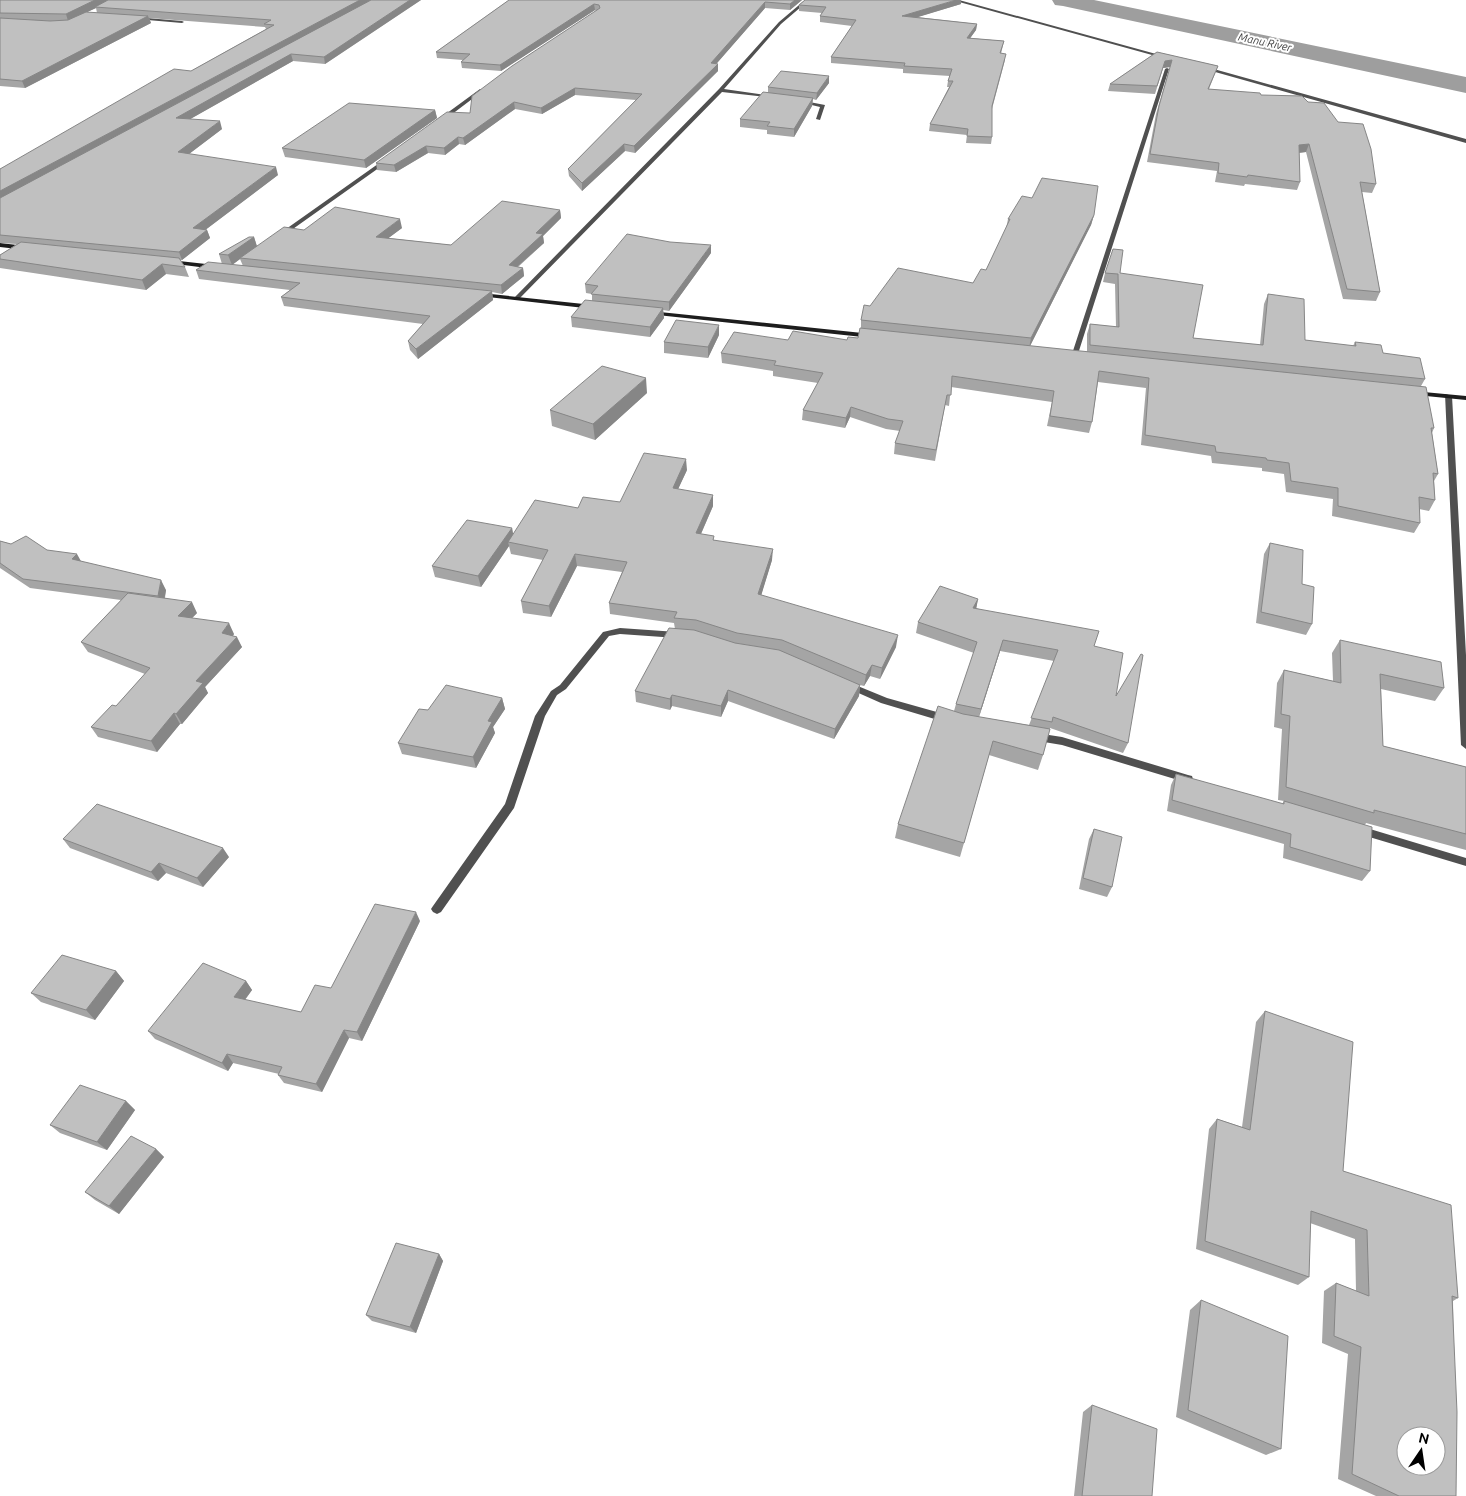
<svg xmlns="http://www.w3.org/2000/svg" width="1466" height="1496" viewBox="0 0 1466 1496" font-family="Ubuntu,sans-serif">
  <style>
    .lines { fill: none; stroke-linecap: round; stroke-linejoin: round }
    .river { fill: #9e9e9e; fill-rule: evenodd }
    .minor { fill: #505050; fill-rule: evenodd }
    .secondary { fill: #1d1d1d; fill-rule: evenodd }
    .wall { fill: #a5a5a5; fill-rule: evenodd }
    .shaded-wall { fill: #868686 }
    .building { fill: #c0c0c0; stroke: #868686; fill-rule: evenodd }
    .labels { text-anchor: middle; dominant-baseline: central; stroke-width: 4; stroke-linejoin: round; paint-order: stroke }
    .far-water-label { font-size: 11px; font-style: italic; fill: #3f3f3f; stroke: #fff }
  </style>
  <rect width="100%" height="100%" fill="#fff"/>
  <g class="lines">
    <path class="river" d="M1052 0H1094L1466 77V93L1063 6 1055 5Z"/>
    <path class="minor" d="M805 0H809L781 24 724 89 772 96 774 98 722 92 519 299H515V297L719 89 779 22Z
      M952 0H959L1167 57 1163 58Z
      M135 17 182 21 184 22 182 23 136 19Z
      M1203 66 1466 139V143L1201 68Z
      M1167 68 1169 69 1077 357 1072 358 1071 357 1165 69Z
      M480 89 484 90 443 121H439V119Z
      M799 100 825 105 820 120 816 119 820 107 799 102Z
      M385 159 390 160 283 236H279V234Z
      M1445 394 1452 396 1466 655V749L1461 745Z
      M620 628 677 632 682 635 677 638 620 634 609 636 566 689 557 695 545 716 514 808 441 912 437 914 433 912 431 909 433 906 505 804 535 716 551 691 560 685 603 632Z
      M848 682 887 698 951 716 953 719 948 723 881 703 845 687 843 685Z
      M1036 733 1062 737 1188 775 1192 776 1193 779 1192 782 1188 783 1062 745 1032 740 1031 737 1032 734Z
      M1360 826 1466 858V866L1356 833 1355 830 1356 827Z"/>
    <path class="secondary" d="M0 243 26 246 29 248 26 250 0 247Z
      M170 260 215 265 218 267 215 269 168 263V261Z
      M481 293 593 305 596 307 593 309 479 296 478 295Z
      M650 311 872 334 875 336 872 338 648 314V312Z
      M1413 391 1466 396V400L1416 395 1412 393Z"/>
  </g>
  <path class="wall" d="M0 0H421L325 64 293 61 190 119 222 129 189 154 278 175 205 230H207L210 238 182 260H180L185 267 189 277 166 274 146 290 0 268V255L17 244 0 243V169L191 71 266 29 265 27 149 18 151 23 25 88 0 86ZM96 8 97 13 87 12Z
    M509 0H802L790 10 765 8 716 64H718V71L635 153 625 151 582 191 569 176 568 169 636 100 575 95 542 114 515 109 465 145 459 144 445 155 428 153 396 172 377 170 376 163 470 113 596 11 595 10 501 71 462 68 461 62 463 60 437 58 436 52Z
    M961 4 917 17 977 24 976 30 970 38 1004 41 1001 54 1005 60 992 109V137L991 144 966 143 967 135 929 131 930 124 949 87H947L948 81 950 76 903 73V69L831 63V57L852 26 820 22V16L822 13 799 11V5Z
    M1157 52 1218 66 1209 89 1261 95 1376 184 1372 193 1362 192 1380 292 1376 301 1343 299 1306 152 1299 153 1300 182 1297 190 1245 184 1244 186 1215 182 1217 171 1147 162 1156 114 1170 67 1163 68 1155 94 1108 91 1110 84Z
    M829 83 816 100 813 99 812 106 794 137 767 134V130L740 127V119L768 92V87Z
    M435 110 437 118 366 168 285 157 282 148Z
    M560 210 561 218 543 236 544 243 518 267 523 268 524 276 502 294 492 292 493 300 418 359 410 350 408 341 423 324 284 306 281 297 290 290 199 279 196 270 222 264 219 254 254 237 257 246 304 230 402 228 388 238 451 245ZM240 259 243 266 232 265Z
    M1094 215 1091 225 1030 346 1087 352V334L1090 324 1116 327 1115 284 1103 282 1105 273H1120L1193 338 1260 345 1264 304 1268 294 1305 340 1353 346 1355 342 1383 353 1425 379 1421 386 1434 428 1432 433 1438 474 1434 481 1435 500 1429 511 1419 509 1420 523 1414 533 1332 516 1333 499 1286 492 1284 474 1262 471V468L1212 463 1211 456 1141 445 1146 388 1098 382 1092 422 1089 433 1047 426 1052 402 951 387 949 406 945 405 935 461 894 454 895 443 900 431 886 429 850 417 845 428 802 420 803 410 818 383 773 376V371L722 363 721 353 788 340H847L858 338 861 329V320L870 306 973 283 986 270 1006 229 1008 219Z
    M711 253 669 311 663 310 664 318 650 337 572 327 571 317 592 301V294L586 293 585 284Z
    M719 335 708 358 664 353V342Z
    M647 393 595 440 552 426 550 410Z
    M687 470 678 489 713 506 701 534 714 540 772 560 761 595 896 647 880 679 870 676 864 686 860 685 859 696 834 739 728 701 721 717 672 706 670 710 636 702 635 691 675 629 674 623 610 614 609 603 622 572 577 566 551 617 523 613 521 601 543 560 511 554 509 546 481 587 435 577 432 566 512 528 513 535 620 502Z
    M0 541 11 544 47 550 166 590 165 598 197 613 192 618 234 634 233 636 242 647 205 687 208 693 182 724H180L157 752 98 737 91 727 116 706 145 674 88 652 81 642 121 600 30 588 0 568Z
    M1270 543 1302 584 1312 624 1306 635 1256 623 1264 554Z
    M978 599 976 608 1094 646 1116 696 1128 743 1123 753 1050 728 1043 755 1038 770 989 755 960 857 895 838 898 824 954 711 956 704 974 653 916 633 918 622ZM1000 651 1054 661 1029 725 979 717Z
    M1340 640 1444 688 1435 701 1381 689 1383 746 1466 767V850L1366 823 1365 825 1370 871 1362 881 1283 858 1284 844 1167 811 1171 785 1176 774 1282 804 1284 801 1278 800 1282 729 1274 727 1277 683 1284 670 1333 681 1332 653Z
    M502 698 505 709 493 727 495 733 476 768 402 754 398 743 428 710Z
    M1094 829 1112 887 1107 897 1079 889 1089 839Z
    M63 839 229 857 203 887 166 873 158 881 70 848Z
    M420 921 362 1041 349 1038 322 1092 284 1083 278 1075 279 1074 233 1063 228 1071 155 1039 148 1031 246 981 252 990 245 1000 301 1012 331 988Z
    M116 971 124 981 95 1020 41 1002 31 993Z
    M1265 1011 1343 1171 1458 1298 1453 1301 1456 1496H1376L1338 1479 1348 1354 1322 1343 1324 1291 1336 1283 1356 1291 1355 1239 1310 1223 1309 1277 1298 1285 1196 1249 1209 1129 1217 1119 1242 1127 1256 1022Z
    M126 1101 135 1110 107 1150 60 1133 50 1125Z
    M156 1149 164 1157 119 1214 95 1200 85 1192Z
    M439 1254 443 1261 416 1333 372 1321 366 1315Z
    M1201 1300 1281 1449 1266 1455 1176 1417 1190 1310Z
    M1092 1405 1152 1496H1074L1083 1412Z"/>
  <path class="shaded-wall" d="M95 0H111L95 7 96 8 68 21 66 14Z
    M360 0H374L0 202V191Z
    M410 0H421L325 64 324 57Z
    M795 0H802L790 10V4Z
    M956 0H961V4L902 22V16Z
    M765 2V8L711 70V63Z
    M594 4 595 10 501 71 500 65Z
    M148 16 151 23 25 88 22 81Z
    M977 24 976 30 966 44 967 38Z
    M291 54 293 61 178 126 176 118Z
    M1172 60 1170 67 1163 68 1155 94 1165 61Z
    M718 64V71L635 153 634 146Z
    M829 76V83L816 100 817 93Z
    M575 88V95L542 114 541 108Z
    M813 98 812 106 794 137V129Z
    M514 102 515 109 465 145 463 138Z
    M435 110 437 118 366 168 364 160Z
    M220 121 222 129 181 160 178 152Z
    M458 137 459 144 445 155 444 148Z
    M624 144 625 151 582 191V183Z
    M1309 144 1306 152 1296 153 1299 145Z
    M426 146 428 153 396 172 394 165Z
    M276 167 278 175 196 237 193 228Z
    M560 210 561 218 543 236 544 243 510 273 509 265 536 233Z
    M1094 215 1091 225 1029 348 1031 338Z
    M400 219 402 228 378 246 376 237Z
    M207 230 210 238 182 260 179 252Z
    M254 237 257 247 240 258V259L232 265 228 255Z
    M711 245V253L669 311V302Z
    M162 264 166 274 146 290 142 280Z
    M523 268 524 276 502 294 501 285Z
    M492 291 493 300 418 359 416 349Z
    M663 308 664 318 650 337V327Z
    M719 325V335L708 358V347Z
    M646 378 647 393 595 440 593 424Z
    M851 407 850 417 845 428 846 418Z
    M686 459 687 470 673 500V488Z
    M713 495V506L696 545V533Z
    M512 528 514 539 508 542 509 546 481 587 478 576Z
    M773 549 772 560 758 606V594Z
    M77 554 82 563 72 559Z
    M575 554 577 566 551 617 549 606Z
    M161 580 166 590 163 606 158 596Z
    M978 599 976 610 973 608Z
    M192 602 197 613 184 626 178 616Z
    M229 623 234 634 227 643 222 633Z
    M898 635 896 647 880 679 882 668Z
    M237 637 242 647 205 687 208 693 182 724 176 714 196 681Z
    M1003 640 1000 651 978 720 981 709Z
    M872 665 870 676 864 686 866 675Z
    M860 685 859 696 834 739 835 729Z
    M728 690V701L721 717V706Z
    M672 695V706L670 710V699Z
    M502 698 505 709 493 727 495 733 476 768 473 757 488 721Z
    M174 713 180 724 157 752 151 741Z
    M223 848 229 857 203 887 197 878Z
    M159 863 166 873 158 881 151 872Z
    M416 912 420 921 362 1041 357 1032Z
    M116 971 124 981 95 1020 86 1010Z
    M246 981 252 990 240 1006 234 997Z
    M344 1030 349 1038 322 1092 316 1084Z
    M227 1054 233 1063 228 1071 222 1063Z
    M126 1101 135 1110 107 1150 97 1142Z
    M156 1149 164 1157 119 1214 109 1206Z
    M439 1254 443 1261 416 1333 410 1327Z"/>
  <path class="building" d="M0 0H95L66 14 0 13Z
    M108 0H360L0 191V169L174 69 191 71 274 25 264 24 271 20 95 7Z
    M371 0H410L324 57 291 54 176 118 220 121 178 152 276 167 193 228 207 230 179 252 0 235V198Z
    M509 0H795L790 4 765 2 711 63 718 64 634 146 624 144 582 183 568 169 642 94 575 88 541 108 514 102 463 138 458 137 444 148 426 146 394 165 376 163 447 112 470 113 472 96 512 66 600 8 599 5 594 4 500 65 461 62 470 54 436 52Z
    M805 0H956L902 16 977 24 967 38 1004 41 1000 53 1006 54 992 106V137L967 136 968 129 930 124 953 81H948L952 69 904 66 905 63 831 57 856 20 820 16 826 7 799 5Z
    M86 12 148 16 22 81 0 79V18L50 21 68 20Z
    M1157 52 1218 66 1208 89 1260 93 1261 95 1302 96 1308 102 1324 103 1338 122 1363 124 1371 149 1376 184 1360 182 1380 292 1347 289 1309 144 1299 145 1300 182 1248 175 1247 177 1218 173 1219 163 1150 154 1159 106 1172 60 1165 61 1157 86 1110 84Z
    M781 71 829 76 817 93 768 87Z
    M763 92 813 98 794 129 767 126 770 122 740 119Z
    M349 103 435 110 364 160 282 148Z
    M1042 178 1098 186 1094 215 1031 338 861 320 864 305 870 306 898 268 973 283 981 269 986 270 1010 219H1008L1022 196 1032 198Z
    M502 201 560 210 536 233 543 234 509 265 523 268 501 285 240 258 284 227 304 230 335 207 400 219 376 237 451 245Z
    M627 234 670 242 711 245 669 302 591 294 598 286 585 284Z
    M249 237H254L228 255 219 254Z
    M21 242 179 258 185 267 162 264 142 280 0 259V255Z
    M1113 249 1123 250 1120 273 1203 285 1193 338 1263 345 1268 294 1304 299 1305 340 1356 346 1355 342 1381 345 1383 353 1420 358 1425 379 1090 345V324L1119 327 1118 274 1105 273Z
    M208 262 492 291 416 349 408 341 430 316 281 297 300 283 196 270Z
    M585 300 663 308 650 327 571 317Z
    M676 320 719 325 708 347 664 342Z
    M860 328 1426 387 1434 428H1431L1438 474 1433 473 1435 500 1419 497 1420 523 1338 506V488L1291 481 1289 463 1267 460 1266 458 1216 452 1215 446 1145 435 1149 378 1099 371 1092 422 1050 416 1054 391 952 376 951 395H947L936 450 895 443 903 421 888 419 851 407 846 418 803 410 823 373 774 365 776 361 721 353 734 332 788 340 793 331 847 340 848 337 858 338Z
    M602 366 646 378 593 424 550 410Z
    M644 453 686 459 673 488 713 495 696 533 714 536 713 540 773 549 758 594 898 635 882 668 872 665 866 675 782 640 737 633 696 620 674 618 677 612 609 603 627 562 575 554 549 606 521 601 548 550 508 542 535 500 578 508 583 497 620 502Z
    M467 520 512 528 478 576 432 566Z
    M26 536 47 550 77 554 72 559 161 580 158 596 23 579 0 563V541L11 544Z
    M1270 543 1303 550 1302 584 1314 587 1312 624 1261 612Z
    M940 586 978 599 973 608 1099 631 1094 646 1123 653 1116 696 1141 654 1143 655 1128 743 1053 717 1052 722 1031 718 1058 650 1003 640 981 709 956 704 977 642 918 622Z
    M128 593 192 602 178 616 229 623 222 633 237 637 196 681 203 683 176 714 174 713 151 741 91 727 112 705 116 706 150 668 81 642Z
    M669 628 694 630 735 643 779 650 860 685 835 729 728 690 721 706 672 695 670 699 635 691Z
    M1340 640 1441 662 1444 688 1380 674 1383 746 1466 767V834L1374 810V813L1286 787 1290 716 1281 714 1284 670 1341 683Z
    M446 685 502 698 488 721 492 722 473 757 398 743 419 709 428 710Z
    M938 706 963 714 1050 729 1043 755 993 741 964 843 898 824Z
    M1176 774 1284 804V801L1372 827 1370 871 1290 847 1291 834 1172 800Z
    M97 804 223 848 197 878 159 863 151 872 63 839Z
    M1094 829 1122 837 1112 887 1083 878Z
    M375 904 416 912 357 1032 344 1030 316 1084 278 1075 282 1067 227 1054 222 1063 148 1031 203 963 246 981 234 997 301 1012 315 985 331 988Z
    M62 955 116 971 86 1010 31 993Z
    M1265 1011 1353 1042 1343 1171 1451 1205 1458 1298 1452 1296 1457 1412 1456 1496H1399L1352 1474 1361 1347 1334 1336 1336 1283 1369 1296 1367 1230 1311 1211 1309 1277 1205 1241 1217 1119 1250 1130ZM1406 1436H1436V1466H1406Z
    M80 1085 126 1101 97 1142 50 1125Z
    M131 1136 156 1149 109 1206 85 1192Z
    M396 1243 439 1254 410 1327 366 1315Z
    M1201 1300 1288 1336 1281 1449 1188 1410Z
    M1092 1405 1157 1429 1152 1496H1082Z"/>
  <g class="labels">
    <g class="far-water-label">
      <text transform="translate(1265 42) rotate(12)">Manu River</text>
    </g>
  </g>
  <g transform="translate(1421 1451) rotate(13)"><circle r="24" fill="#ffffff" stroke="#999999"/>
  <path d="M0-4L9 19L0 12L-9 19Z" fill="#000000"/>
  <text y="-8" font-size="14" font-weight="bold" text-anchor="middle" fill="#000000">N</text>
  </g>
</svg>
